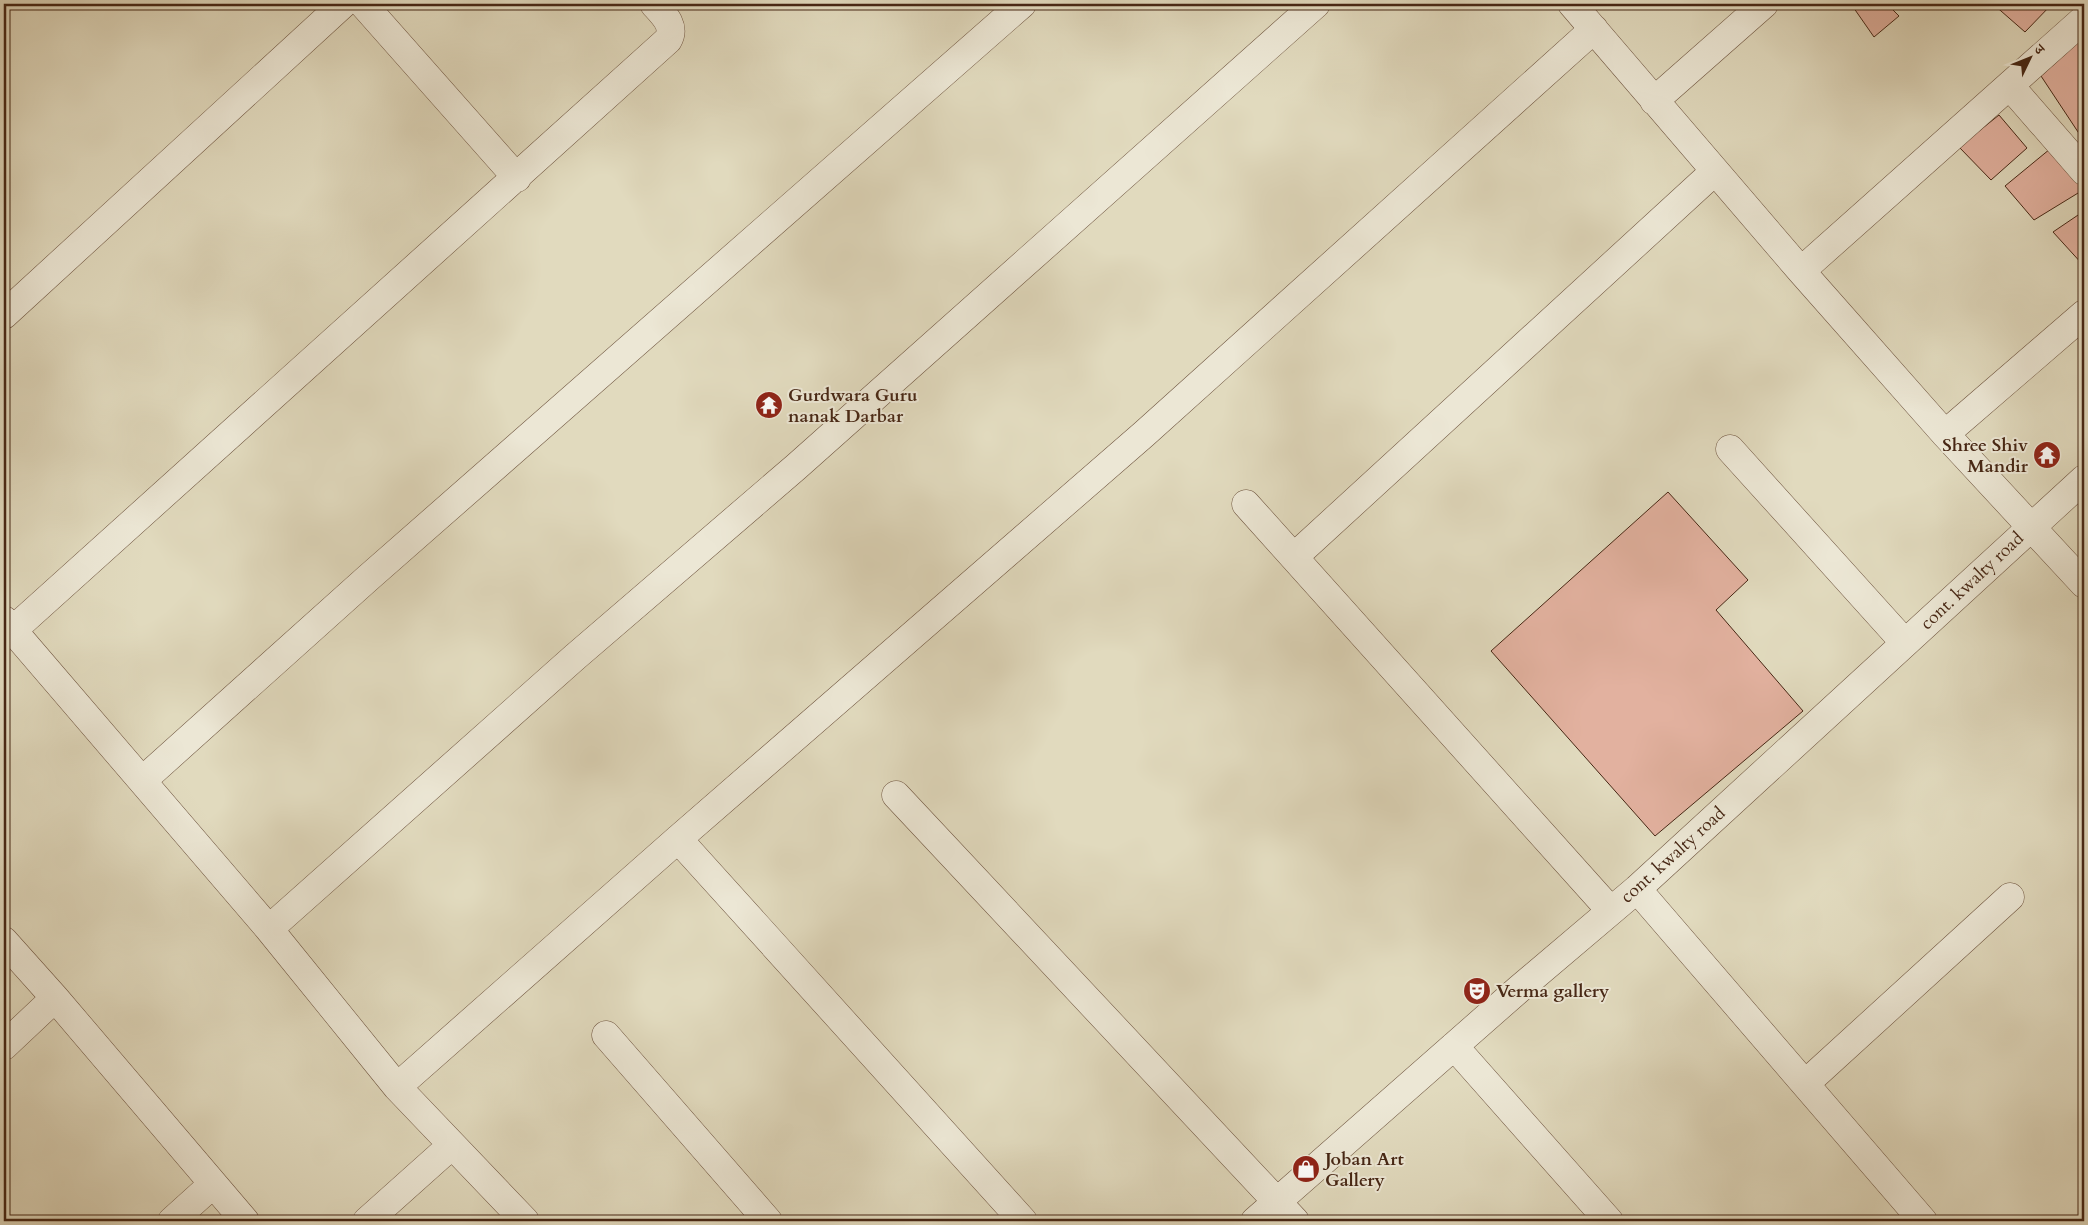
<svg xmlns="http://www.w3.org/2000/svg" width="2088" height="1225" viewBox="0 0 2088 1225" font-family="Cardo,'Noto Serif Devanagari',serif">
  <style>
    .building { fill: #e2b19f; stroke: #472715 }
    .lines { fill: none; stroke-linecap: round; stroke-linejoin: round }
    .minor-casing { stroke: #6e543f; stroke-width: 29 }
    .minor { stroke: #ece7d5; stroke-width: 28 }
    .labels { text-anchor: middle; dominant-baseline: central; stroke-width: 4; stroke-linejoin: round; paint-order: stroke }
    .poi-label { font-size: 18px; font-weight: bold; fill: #472715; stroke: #ece7d5; text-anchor: start }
    .street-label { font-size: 18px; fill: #472715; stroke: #ece7d5 }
  </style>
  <rect width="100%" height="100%" fill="#e1dabe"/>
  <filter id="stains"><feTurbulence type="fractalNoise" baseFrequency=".004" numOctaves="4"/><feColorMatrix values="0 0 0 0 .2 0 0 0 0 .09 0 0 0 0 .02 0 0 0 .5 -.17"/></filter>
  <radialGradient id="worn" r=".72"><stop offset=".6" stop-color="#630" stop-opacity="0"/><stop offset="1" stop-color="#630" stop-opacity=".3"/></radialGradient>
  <path class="building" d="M1851 4H1887L1899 16 1874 37Z
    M1993 4H2052L2025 32Z
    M2083 38 2084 39V141L2041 76Z
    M1999 115 2027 148 1991 180 1959 147Z
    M2050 149 2083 190 2034 220 2005 186Z
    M2084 211V266L2053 232Z
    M1668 492 1748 580 1716 610 1803 711 1655 836 1491 651Z"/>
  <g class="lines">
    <g class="minor-casing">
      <path id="minor" d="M363 4 517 178
        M1572 4 1801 271 1945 434 2084 584
        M2010 86 2084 171
        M1654 101 1764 4
        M1801 271 2084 19
        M4 315 343 4
        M1945 434 2084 314
        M1730 449 1905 643
        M1246 504 1611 911
        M1294 557 1715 171
        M4 620 269 929 397 1087 525 1221
        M13 630 668 40C676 26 664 15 654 4
        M143 780 368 578 1022 4
        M896 795 1295 1221
        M678 839 1023 1221
        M1637 889 1923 1221
        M269 929 575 657 796 467 1316 4
        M4 941 55 998 245 1221
        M606 1035 768 1221
        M4 1046 55 998
        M1454 1046 1609 1221
        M1805 1084 2010 897
        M397 1087 678 839 1144 434 1594 29
        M172 1221 213 1184
        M367 1221 452 1145
        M1255 1221 1519 989 1637 889 2084 479"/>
    </g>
    <use href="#minor" class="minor"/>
  </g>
  <defs>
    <g id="temple-disc" transform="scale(1.4375)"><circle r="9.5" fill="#8f2418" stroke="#ece7d5"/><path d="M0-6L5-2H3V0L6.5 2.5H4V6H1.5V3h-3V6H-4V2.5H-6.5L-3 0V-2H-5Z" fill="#fff"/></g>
    <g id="theatre-disc" transform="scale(1.4375)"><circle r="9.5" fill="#8f2418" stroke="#ece7d5"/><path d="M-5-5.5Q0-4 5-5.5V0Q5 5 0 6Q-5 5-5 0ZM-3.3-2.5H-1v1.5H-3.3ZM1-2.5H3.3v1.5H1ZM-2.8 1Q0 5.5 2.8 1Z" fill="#fff"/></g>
    <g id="shop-disc" transform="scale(1.4375)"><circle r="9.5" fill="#8f2418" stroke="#ece7d5"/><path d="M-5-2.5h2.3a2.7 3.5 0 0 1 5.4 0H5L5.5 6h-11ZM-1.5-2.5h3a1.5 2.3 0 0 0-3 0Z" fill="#fff"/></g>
  </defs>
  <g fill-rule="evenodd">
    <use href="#temple-disc" x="769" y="405"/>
    <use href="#temple-disc" x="2047" y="455"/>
    <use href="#theatre-disc" x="1477" y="991"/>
    <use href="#shop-disc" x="1306" y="1169"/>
  </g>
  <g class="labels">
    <g class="poi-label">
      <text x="788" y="395">Gurdwara Guru<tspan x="788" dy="21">nanak Darbar</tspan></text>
      <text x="2028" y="445" text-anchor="end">Shree Shiv<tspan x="2028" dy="21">Mandir</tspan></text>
      <text x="1496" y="991">Verma gallery</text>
      <text x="1325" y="1159">Joban Art<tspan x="1325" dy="21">Gallery</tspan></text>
    </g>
    <g class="street-label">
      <text transform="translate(1972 581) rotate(-43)">cont. kwalty road</text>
      <text transform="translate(1673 855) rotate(-42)">cont. kwalty road</text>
    </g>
  </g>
  <rect width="2088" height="1225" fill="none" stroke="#e1dabe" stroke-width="20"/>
  <rect x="5" y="5" width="2078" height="1215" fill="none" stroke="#472715" stroke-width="2.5"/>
  <rect x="10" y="10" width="2068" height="1205" fill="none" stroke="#472715"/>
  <g transform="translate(2030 58) rotate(47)" stroke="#ece7d5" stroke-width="4" paint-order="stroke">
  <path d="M0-4L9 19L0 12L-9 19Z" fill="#472715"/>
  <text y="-8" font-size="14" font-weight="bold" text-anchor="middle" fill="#472715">उ</text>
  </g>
  <rect width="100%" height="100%" filter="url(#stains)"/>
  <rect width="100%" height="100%" fill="url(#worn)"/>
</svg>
